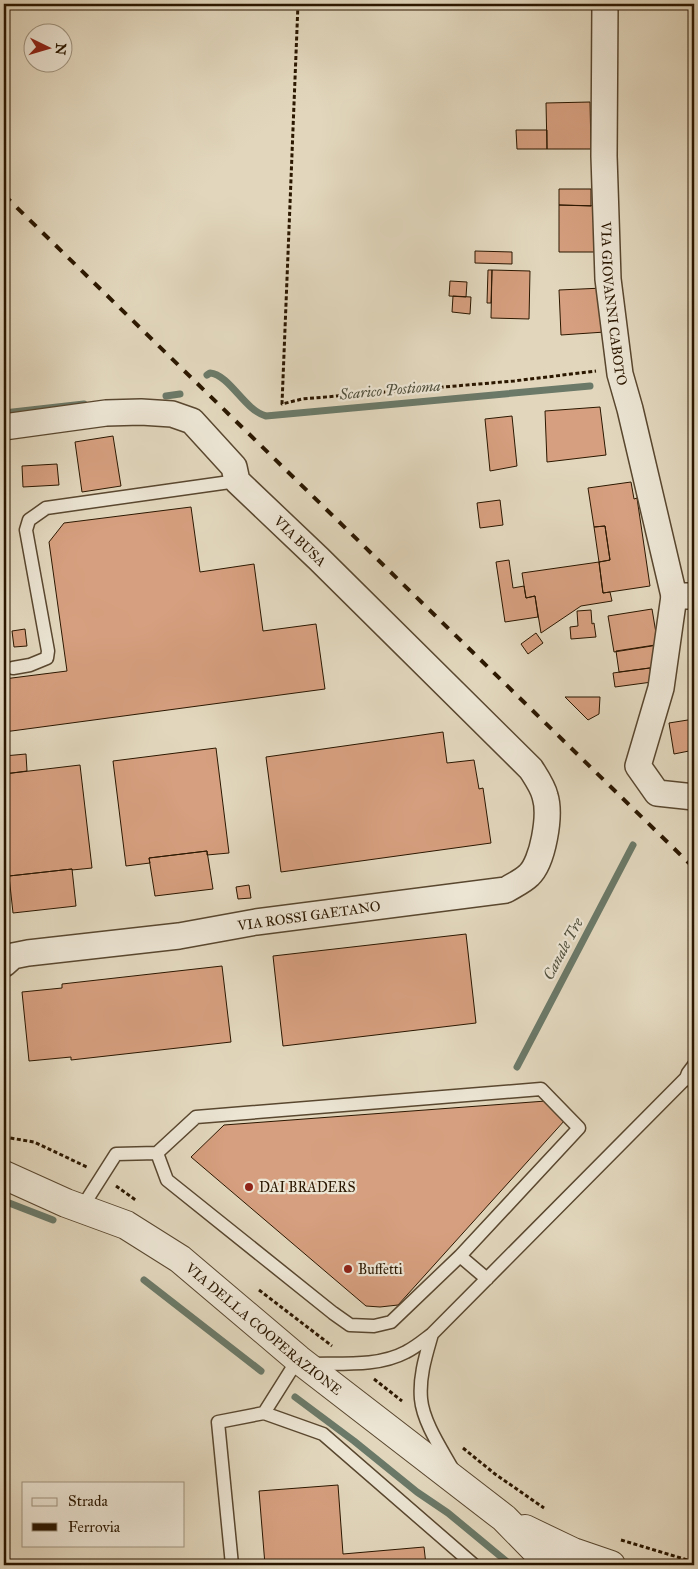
<svg xmlns="http://www.w3.org/2000/svg" width="698" height="1569" viewBox="0 0 698 1569" font-family="'IM FELL Great Primer',serif">
  <style>
    .lines { fill: none; stroke-linecap: round; stroke-linejoin: round }
    .stream { stroke: #6b7968; stroke-width: 7 }
    .building { fill: #d69f7f; stroke: #2b1700 }
    .service-casing { stroke: #59472f; stroke-width: 15 }
    .minor-casing { stroke: #59472f; stroke-width: 28 }
    .tertiary-casing { stroke: #59472f; stroke-width: 30 }
    .path { stroke: #2b1700; stroke-width: 3; stroke-dasharray: 4 2.5; stroke-linecap: butt }
    .service { stroke: #ece5d4; stroke-width: 12 }
    .minor { stroke: #ece5d4; stroke-width: 25 }
    .tertiary { stroke: #ece5d4; stroke-width: 28 }
    .rail { stroke: #2b1700; stroke-width: 4; stroke-dasharray: 9 9; stroke-linecap: butt }
    .poi-dot { fill: #8f2418; stroke: #ece5d4; stroke-width: 2 }
    .labels { text-anchor: middle; dominant-baseline: central; stroke-width: 4.5; stroke-linejoin: round; paint-order: stroke }
    .street-label { font-size: 14px; fill: #2b1700; stroke: #ece5d4 }
    .poi-label { font-size: 14px; fill: #2b1700; stroke: #ece5d4; text-anchor: start }
    .water-label { font-size: 15px; font-style: italic; fill: #50503d; stroke: #ece5d4 }
  </style>
  <rect width="100%" height="100%" fill="#e2d7bd"/>
  <filter id="stains"><feTurbulence type="fractalNoise" baseFrequency=".004" numOctaves="4"/><feColorMatrix values="0 0 0 0 .2 0 0 0 0 .09 0 0 0 0 .02 0 0 0 .5 -.17"/></filter>
  <radialGradient id="worn" r=".72"><stop offset=".6" stop-color="#630" stop-opacity="0"/><stop offset="1" stop-color="#630" stop-opacity=".3"/></radialGradient>
  <g class="lines">
    <path class="stream" d="M207 375 210 373C230 375 244 410 266 416L590 386
      M166 396 180 394
      M4 413 84 404
      M517 1067 633 845
      M4 1201 53 1220
      M144 1280 261 1371
      M295 1397 354 1441 417 1492 448 1513 511 1565"/>
  </g>
  <path class="building" d="M590 102 591 149H547L546 103Z
    M516 130H547V149H517Z
    M559 189H591V206L559 205Z
    M559 205 602 206V252H559Z
    M475 251 512 252V264L475 263Z
    M488 270H492L491 303H487Z
    M492 270 530 271 529 319 491 318Z
    M450 281 467 282 466 297 449 296Z
    M603 288 605 332 561 335 559 290Z
    M453 296 471 297 470 314 452 312Z
    M600 407 606 455 547 462 545 411Z
    M512 416 517 466 490 471 485 419Z
    M113 436 121 486 82 492 75 442Z
    M57 464 59 485 23 487 22 466Z
    M631 482 634 499 637 498 650 586 603 593 599 562 610 560 605 526 594 527 588 488Z
    M500 500 503 525 480 528 477 503Z
    M191 507 200 572 254 564 263 631 316 624 325 689 4 732V679L67 671 49 542 64 523Z
    M605 526 610 560 599 562 594 527Z
    M4 549 9 582 4 583Z
    M509 560 513 588 524 586 526 598 535 596 538 617 505 622 496 562Z
    M599 562 603 593 610 592 612 601 581 606 541 633 535 596 526 598 522 573Z
    M652 609 658 645 614 652 608 616Z
    M591 610 592 624 594 623 596 637 571 639 570 627 578 626 577 611Z
    M25 629 27 646 14 647 12 631Z
    M536 633 543 643 528 654 521 644Z
    M655 645 657 667 619 672 616 651Z
    M650 668 652 682 615 687 613 673Z
    M565 697H600L599 714 588 720Z
    M694 719V750L674 754 669 723Z
    M443 732 447 763 474 760 479 789 483 788 491 843 281 872 266 757Z
    M216 748 229 853 207 855V851L149 858 150 863 126 866 113 761Z
    M26 754 27 771 4 774V756Z
    M80 765 92 868 72 870V869L9 876V879L4 880V774Z
    M207 851 213 889 155 896 149 858Z
    M72 869 76 906 13 913 9 876Z
    M249 885 251 898 238 899 236 887Z
    M466 934 476 1023 283 1046 273 956Z
    M222 966 231 1042 71 1060V1057L29 1061 22 992 62 988V984Z
    M546 1101 565 1120 398 1305 380 1307 366 1306 191 1157 224 1125Z
    M338 1485 343 1554 424 1547 426 1565H265L259 1491Z"/>
  <g class="lines">
    <g class="service-casing">
      <path id="service" d="M13 668 30 665 47 658 48 651 26 530 29 520 46 508 237 481
        M694 1065 688 1073 686 1078 694 1082
        M81 1209 116 1154 157 1153
        M460 1256 579 1128 541 1089 196 1117 157 1153 167 1180 333 1313 350 1325 374 1326 391 1322 460 1256 487 1279
        M432 1334C426 1355 419 1376 421 1399 423 1422 442 1450 453 1470
        M310 1364C341 1363 378 1367 406 1352 416 1347 424 1340 432 1334L686 1078
        M264 1413 298 1359
        M232 1565 218 1422 264 1413 323 1434 474 1565"/>
    </g>
    <g class="minor-casing">
      <g id="minor">
        <path id="s1" d="M605 4 604 156 608 279 620 374 630 409 674 596"/>
        <path id="s2" d="M4 427 106 413 141 412 172 414 192 421 234 467 237 481 319 559 531 769C536 777 543 787 545 796 551 815 543 862 529 875 523 881 514 885 506 890L256 922 179 936 28 953 13 956 4 964"/>
        <path d="M694 596H674L661 688 638 766 657 793 694 797"/>
      </g>
    </g>
    <g class="tertiary-casing">
      <g id="tertiary">
        <path id="s3" d="M4 1175 66 1203 126 1225 180 1259 298 1359 504 1518 550 1565"/>
        <path d="M525 1529 573 1552 611 1565"/>
      </g>
    </g>
    <path class="path" d="M298 4 282 404 302 399 514 381 596 371
      M4 1137 34 1142 87 1167
      M116 1186 137 1201
      M259 1290 332 1346
      M374 1379 402 1401
      M463 1448 495 1474 544 1508
      M621 1540 694 1562"/>
    <use href="#service" class="service"/>
    <use href="#minor" class="minor"/>
    <use href="#tertiary" class="tertiary"/>
    <path class="rail" d="M4 195 694 868"/>
  </g>
  <g class="poi-dot">
    <circle cx="249" cy="1187" r="5"/>
    <circle cx="348" cy="1269" r="5"/>
  </g>
  <g class="labels">
    <g class="street-label">
      <text stroke="none"><textPath href="#s1" startOffset="300">VIA GIOVANNI CABOTO</textPath></text>
      <text stroke="none"><textPath href="#s2" startOffset="354">VIA BUSA</textPath></text>
      <text transform="translate(309 916) rotate(-8)">VIA ROSSI GAETANO</text>
      <text stroke="none"><textPath href="#s3" startOffset="305">VIA DELLA COOPERAZIONE</textPath></text>
    </g>
    <g class="poi-label">
      <text x="259" y="1187">DAI BRADERS</text>
      <text x="358" y="1269">Buffetti</text>
    </g>
    <g class="water-label">
      <text transform="translate(390 390) rotate(-5)">Scarico Postioma</text>
      <text transform="translate(563 949) rotate(-62)">Canale Tre</text>
    </g>
  </g>
  <rect width="698" height="1569" fill="none" stroke="#e2d7bd" stroke-width="20"/>
  <rect x="5" y="5" width="688" height="1559" fill="none" stroke="#2b1700" stroke-width="2.5"/>
  <rect x="10" y="10" width="678" height="1549" fill="none" stroke="#2b1700"/>
  <rect x="22" y="1482" width="162" height="65" fill="#ece5d4" stroke="#9f937f"/>
  <rect x="32" y="1498" width="25" height="8" fill="#ece5d4" stroke="#9f937f"/>
  <text x="68" y="1506" font-size="15" fill="#2b1700">Strada</text>
  <rect x="32" y="1523" width="25" height="8" fill="#2b1700" stroke="#9f937f"/>
  <text x="68" y="1532" font-size="15" fill="#2b1700">Ferrovia</text>
  <g transform="translate(48 48) rotate(95)"><circle r="24" fill="#ece5d4" stroke="#9f937f"/>
  <path d="M0-4L9 19L0 12L-9 19Z" fill="#8f2418"/>
  <text y="-8" font-size="14" font-weight="bold" text-anchor="middle" fill="#2b1700">N</text>
  </g>
  <rect width="100%" height="100%" filter="url(#stains)"/>
  <rect width="100%" height="100%" fill="url(#worn)"/>
</svg>
